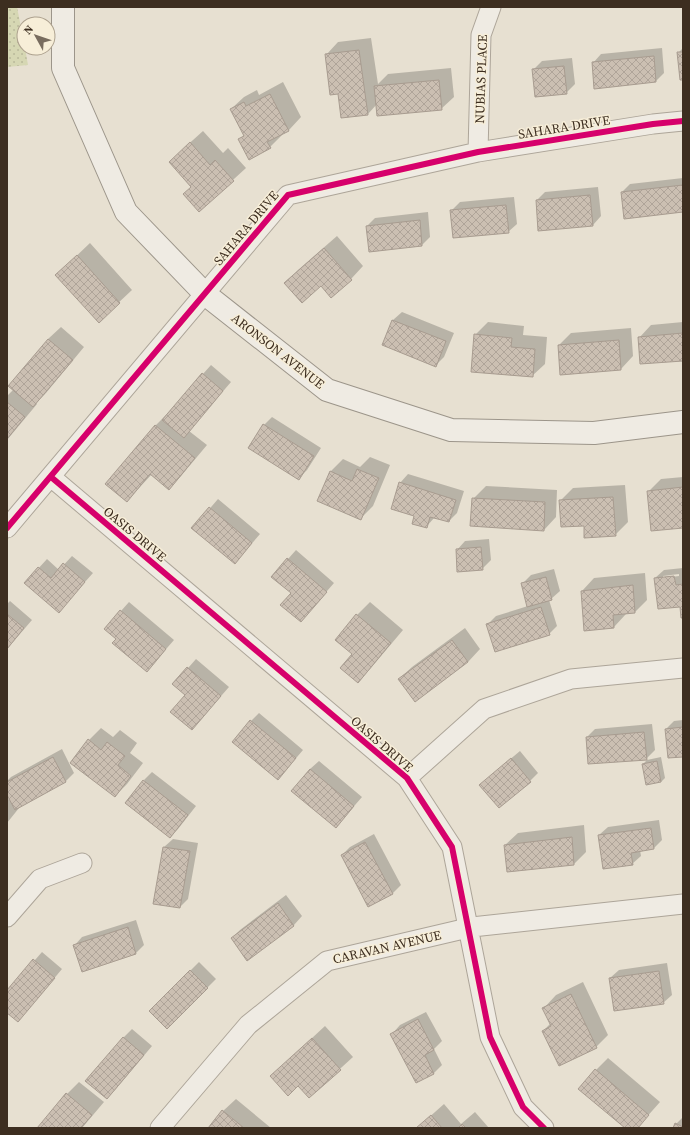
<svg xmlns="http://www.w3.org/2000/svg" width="690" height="1135" viewBox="0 0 690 1135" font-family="'Source Serif 4',serif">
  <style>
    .park { fill: url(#park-dots) }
    .shadow { fill: #0003; fill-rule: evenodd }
    .building { fill: url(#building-cross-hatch); stroke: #a89c90 }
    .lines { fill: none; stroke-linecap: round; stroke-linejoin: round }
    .minor-casing { stroke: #ada599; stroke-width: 21 }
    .secondary-casing { stroke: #9c958a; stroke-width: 24 }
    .minor { stroke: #efebe3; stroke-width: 19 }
    .secondary { stroke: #efebe3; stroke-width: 22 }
    .cycleway-casing { stroke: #f7eed8; stroke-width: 8 }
    .cycleway { stroke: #d6006c; stroke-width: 6 }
    .labels { text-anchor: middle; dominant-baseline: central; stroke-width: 3; stroke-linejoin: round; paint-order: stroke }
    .street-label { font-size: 13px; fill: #3d2e20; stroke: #f7eed8 }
  </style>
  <defs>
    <pattern id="park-dots" width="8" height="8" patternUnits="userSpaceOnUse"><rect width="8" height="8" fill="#d6d7b3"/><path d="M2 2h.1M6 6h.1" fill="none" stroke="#b9b99a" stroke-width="1.8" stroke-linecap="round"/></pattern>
    <pattern id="building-cross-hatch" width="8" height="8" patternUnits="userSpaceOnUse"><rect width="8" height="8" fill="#cbbfb2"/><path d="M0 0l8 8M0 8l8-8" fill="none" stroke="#afa499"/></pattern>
  </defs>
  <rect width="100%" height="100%" fill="#e7e0d1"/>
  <path class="park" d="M7 7H17L24 43V48H25L28 65 7 67Z"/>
  <path class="shadow" d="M371 38 378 84 388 74 451 68 454 97 441 109 377 104 368 114 338 93 326 55 338 42Z
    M662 48 664 73 656 81 593 63 601 54Z
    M683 48V79L678 53Z
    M572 58 575 84 566 93 533 70 542 61Z
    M283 82 301 117 289 130 282 134V135L270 147 239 140 244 135 231 109 244 97 257 90 259 95Z
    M203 131 223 153 228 148 246 168 199 211 183 149Z
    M683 178V211L622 192 630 184Z
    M598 187 601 216 593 225 537 200 545 192Z
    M514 197 517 224 508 232 451 211 460 202Z
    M428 212 430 237 422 245 369 251 367 226 375 218Z
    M337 236 363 266 351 279 286 283 298 270Z
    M90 243 132 290 99 321 69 263Z
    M402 312 454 333 444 357 436 365 383 344 393 320Z
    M488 322 524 326 523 335 547 337 545 364 532 376 475 335Z
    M683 322V360L639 338 651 325Z
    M61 327 84 347 46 393 36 403 37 404 7 440V396L14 389 48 339Z
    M631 328 633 356 621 369 559 345 571 333Z
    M211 365 231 382 189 431 207 445 181 476 169 489 152 474 127 501 107 484 156 425 168 413Z
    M272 417 321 448 307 470 299 478 264 425Z
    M370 457 390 465 373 506 360 519 330 472 343 459 360 467Z
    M408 474 464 491 457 513 449 521 435 517 426 527 415 515 400 483Z
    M683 477V527L648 492 661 479Z
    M625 485 628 522 615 535 585 525 560 501 573 488Z
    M486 486 557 490 556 517 544 530 473 499Z
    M218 499 260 534 235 563 193 528Z
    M489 539 491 560 482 569 457 550 465 541Z
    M296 550 334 583 301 621 292 593 288 559Z
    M72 556 93 573 59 611 25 583 47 559 59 570Z
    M683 568V617L681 605 655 578 664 570ZM679 574V576L663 578V576Z
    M554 569 560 591 551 599 549 600 557 626 549 634 488 624 496 616 528 606 522 584 531 575Z
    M645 573 647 600 635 612 626 613V614L614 627 582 591 594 578Z
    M10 601 32 620 7 649V604Z
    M129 602 174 640 147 671 117 639 121 611Z
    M370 602 403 630 370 669 358 682 353 654 336 640 357 615Z
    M465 628 480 649 468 662 399 679 412 667Z
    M196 659 229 687 200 720 186 695 174 684Z
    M259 713 303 750 286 770 251 721Z
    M683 720V756L666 729 674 721Z
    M652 724 655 750 646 759 587 737 595 729Z
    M101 728 113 737 120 730 137 743 130 753 143 763 127 784 115 796 89 740Z
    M62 749 74 773 66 781 18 807 19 808 7 823V798L12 802 7 793V781L11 777Z
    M520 751 538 773 530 781 489 777Z
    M661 757 665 778 661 782 647 784 643 764 647 760Z
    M319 761 362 797 336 827 310 769Z
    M152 772 196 806 178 829 170 837 144 780Z
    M659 820 662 840 653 849 640 850 641 856 632 864 599 835 608 827Z
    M584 825 586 852 574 864 508 871 505 845 518 833Z
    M374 834 401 885 393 893 369 906 342 855 350 847Z
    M173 839 198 843 188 899 180 907 164 847Z
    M286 895 302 916 294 925 248 959 232 938 240 930Z
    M136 920 144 945 136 953 74 946 82 937Z
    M42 952 62 969 26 1012H7V992Z
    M199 962 216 979 167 1028 150 1011Z
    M667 963 672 995 663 1003 610 978 619 970Z
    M583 982 608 1035 596 1047 543 1031 551 1023 544 1008 556 995Z
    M426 1012 442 1041 434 1049 442 1065 434 1073 417 1082 392 1034 400 1025Z
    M325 1026 353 1057 309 1097 284 1064Z
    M132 1029 152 1046 115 1090 107 1098 123 1038Z
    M608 1058 660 1102 637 1128H626L596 1070Z
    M79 1082 104 1102 82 1128H38L67 1094Z
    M236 1099 271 1128H209L223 1111Z
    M444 1104 461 1124 475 1112 489 1128H417Z
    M683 1117V1128H674L676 1124Z"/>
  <path class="building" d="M359 50 368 115 341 118 338 94 330 95 325 54Z
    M677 52H683V80H680Z
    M654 56 656 82 594 89 592 62Z
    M564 66 567 94 535 97 532 69Z
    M439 80 442 110 377 116 374 86Z
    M270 94 289 131 267 142 271 148 249 160 238 139 244 136 230 109 244 102 246 106Z
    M190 142 210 165 215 160 234 181 199 212 183 194 191 187 169 162Z
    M683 185V212L624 219 621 192Z
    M590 195 593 226 538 231 536 200Z
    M506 205 509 233 453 238 450 210Z
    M420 220 422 246 369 252 366 226Z
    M324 248 352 280 331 298 321 286 302 303 284 283Z
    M77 255 120 303 99 323 55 275Z
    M392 320 446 341 436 367 382 345Z
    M683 333V361L640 364 638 337Z
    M474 334 512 338 511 347 535 349 533 377 471 372Z
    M48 339 73 360 33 407 8 386Z
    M619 340 621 370 560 375 558 345Z
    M202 373 223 391 184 438 162 420Z
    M7 402 25 417 7 439Z
    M263 424 314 456 299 480 248 448Z
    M155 425 195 458 169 490 150 474 127 502 105 484Z
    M357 469 379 478 361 520 317 501 330 471 352 481Z
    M399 482 456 500 449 522 430 517 427 528 412 524 414 516 391 509Z
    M683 487V528L651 531 647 491Z
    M613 497 616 536 584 538V526L561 527 559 500Z
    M472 498 545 502 544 531 470 526Z
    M209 507 252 543 235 564 191 528Z
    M481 547 483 570 457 572 456 549Z
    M287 558 327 592 301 622 280 605 291 593 271 577Z
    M63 563 85 582 59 613 24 583 38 567 51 578Z
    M674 576 676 585 683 584V618H681L680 607 658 609 654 578Z
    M546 577 552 600 527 607 521 583Z
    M633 585 635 613 613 615 614 628 584 631 581 591Z
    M541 607 550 635 495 652 486 624Z
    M120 610 166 649 147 672 112 643 116 639 104 629Z
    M7 614 24 628 7 649Z
    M356 614 391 643 358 683 340 668 352 654 335 640Z
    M452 640 468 662 415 702 398 679Z
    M187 667 221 696 192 730 170 712 185 695 172 684Z
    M250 720 296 758 278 780 232 742Z
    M683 727V757L668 758 665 729Z
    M644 732 647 760 588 764 586 737Z
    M88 739 101 750 107 742 125 756 118 765 131 776 115 797 70 763Z
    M53 757 66 782 15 810 7 795V782Z
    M511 758 531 782 499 808 479 785Z
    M657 761 661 782 646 785 642 764Z
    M310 769 354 806 336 828 291 791Z
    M143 780 188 815 170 838 125 803Z
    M651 828 654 849 631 853 633 865 603 869 598 835Z
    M572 837 574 865 507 872 504 845Z
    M365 842 393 894 368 907 341 855Z
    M163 847 190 851 180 908 153 904Z
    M278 903 294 926 247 961 231 938Z
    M128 927 136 954 82 972 73 945Z
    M33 959 55 978 18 1022 7 1013V990Z
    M190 970 208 988 167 1029 149 1011Z
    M659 971 664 1004 614 1011 609 978Z
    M571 994 597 1048 559 1066 542 1031 551 1026 542 1008Z
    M418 1019 434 1050 425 1055 434 1074 416 1083 390 1034Z
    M123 1037 144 1055 107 1099 85 1081Z
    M312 1038 341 1070 309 1098 298 1086 288 1096 270 1076Z
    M595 1069 649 1115 638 1128H625L578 1089Z
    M66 1093 92 1115 81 1128H37Z
    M222 1110 244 1128H208Z
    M431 1115 442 1128H416Z
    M675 1123 683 1127V1128H673Z
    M462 1124 466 1128H458Z"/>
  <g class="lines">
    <g class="minor-casing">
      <path id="minor" d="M478 152 481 35 491 7
        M51 477 407 778 452 847 490 1037 523 1107 544 1128
        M7 528 288 195 478 152 653 124 683 121
        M407 778 484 709 571 679 683 668
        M7 917 40 879 82 863
        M160 1128 248 1025 327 961 472 927 683 904"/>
    </g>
    <g class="secondary-casing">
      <path id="secondary" d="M63 7V68L126 212 205 294 327 390 451 430 594 433 683 422"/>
    </g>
    <use href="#minor" class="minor"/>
    <use href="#secondary" class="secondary"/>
    <g class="cycleway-casing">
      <path id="cycleway" d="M51 477 407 778 452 847 490 1037 523 1107 544 1128
        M7 528 288 195 478 152 653 124 683 121"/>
    </g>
    <use href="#cycleway" class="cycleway"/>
  </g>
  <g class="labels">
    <g class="street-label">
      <text transform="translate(481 79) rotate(-88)">NUBIAS PLACE</text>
      <text transform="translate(564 127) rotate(-9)">SAHARA DRIVE</text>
      <text transform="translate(246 228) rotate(-50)">SAHARA DRIVE</text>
      <text transform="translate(278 351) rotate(38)">ARONSON AVENUE</text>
      <text transform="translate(135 534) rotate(40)">OASIS DRIVE</text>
      <text transform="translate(382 744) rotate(41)">OASIS DRIVE</text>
      <text transform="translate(387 947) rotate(-13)">CARAVAN AVENUE</text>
    </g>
  </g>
  <rect width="690" height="1135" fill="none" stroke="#3d2e20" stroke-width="16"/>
  <g transform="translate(36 36) rotate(310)"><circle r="19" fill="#f7eed8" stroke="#ada18e"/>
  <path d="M0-3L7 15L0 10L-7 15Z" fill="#786c5e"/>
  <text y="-6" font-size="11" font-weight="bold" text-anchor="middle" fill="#3d2e20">N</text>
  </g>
</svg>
